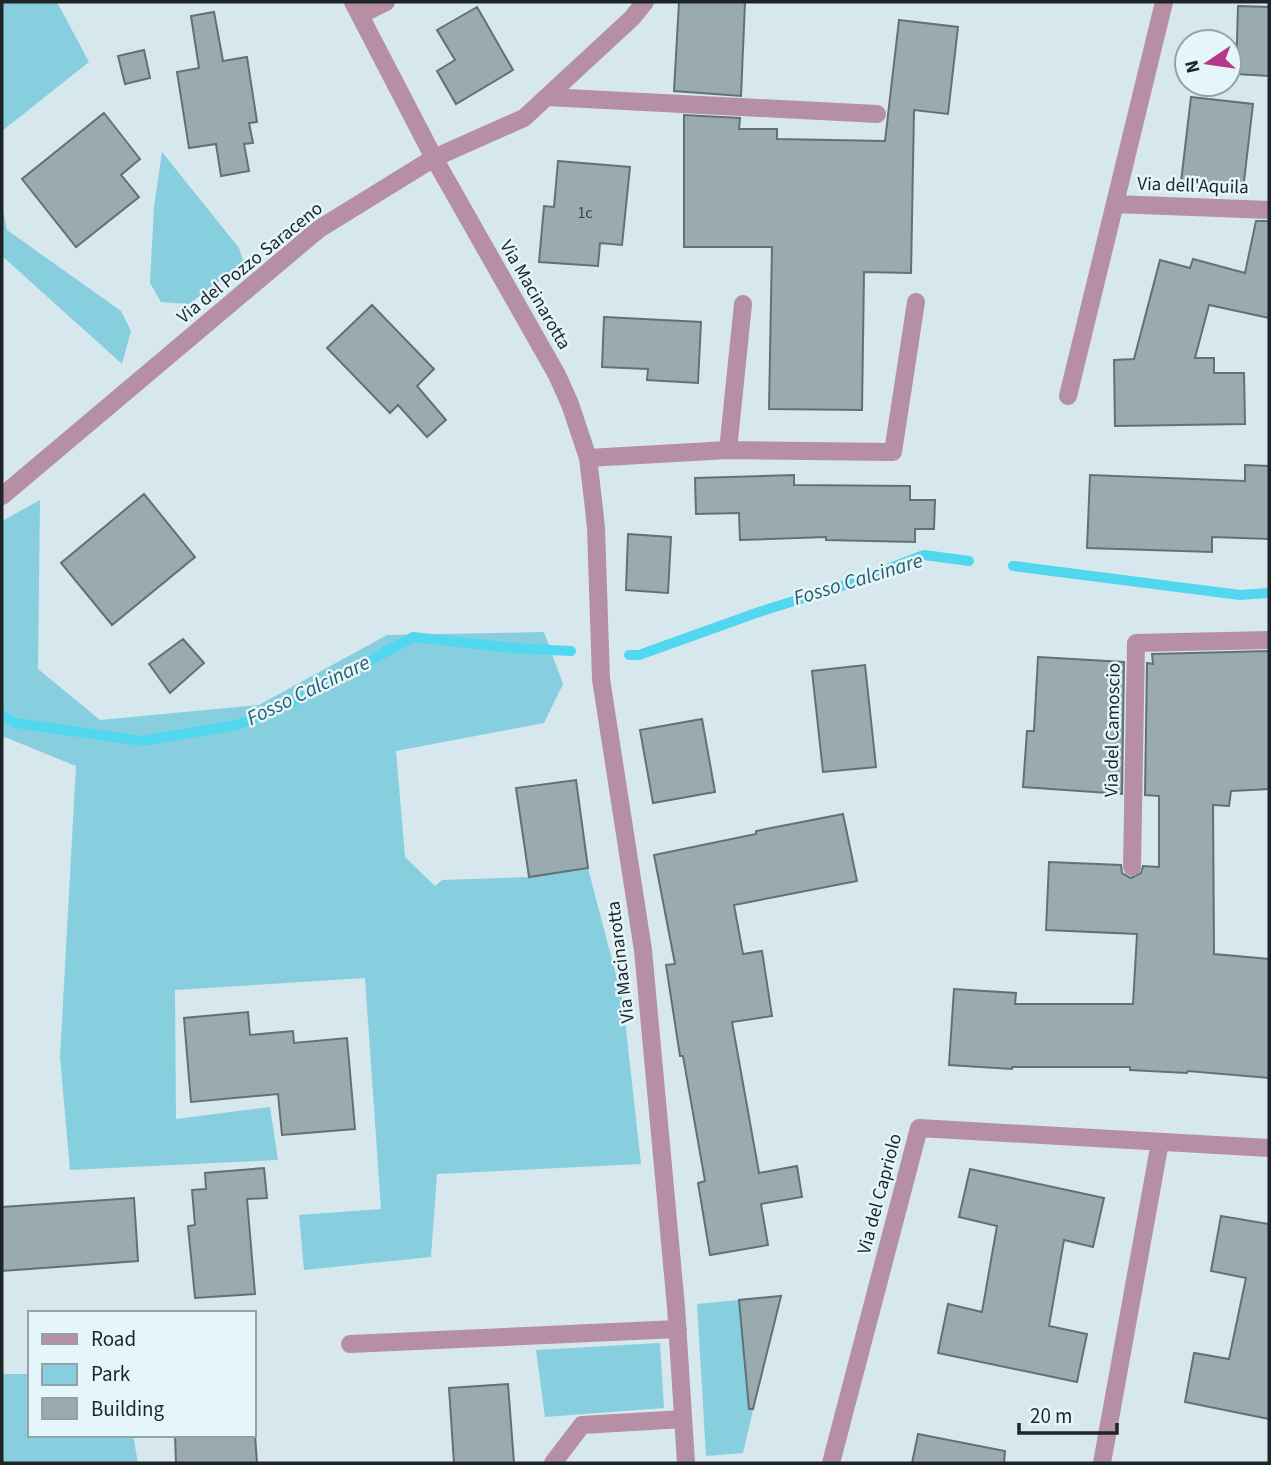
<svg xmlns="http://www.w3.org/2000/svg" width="1271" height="1465" viewBox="0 0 1271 1465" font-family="'Source Sans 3',sans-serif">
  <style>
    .green { fill: #87cfde }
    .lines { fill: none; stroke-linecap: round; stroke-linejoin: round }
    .stream { stroke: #52d7f1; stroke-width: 10 }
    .building { fill: #9aabaf; stroke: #617174; stroke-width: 2 }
    .minor { stroke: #b68fa4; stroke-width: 18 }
    .labels { text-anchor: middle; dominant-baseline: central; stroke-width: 5; stroke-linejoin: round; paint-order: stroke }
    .number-label { font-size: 16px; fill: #3d4648 }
    .street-label { font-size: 19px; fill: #1e2526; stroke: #e4f6fa }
    .water-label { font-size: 21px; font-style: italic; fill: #295f6b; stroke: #e4f6fa }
  </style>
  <rect width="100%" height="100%" fill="#d6e8ed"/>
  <path class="green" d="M2 2H57L89 62 2 131Z
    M162 152 239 248 244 263 189 304 161 302 150 283 154 207Z
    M2 206 7 230 121 311 131 331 122 364 2 256Z
    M40 500 38 669 100 720 259 705 387 635 544 632 563 684 544 723 396 751 405 857 435 886 442 880 529 877 588 868 623 1002 641 1164 437 1174 431 1257 304 1270 299 1215 381 1209 365 978 175 990 176 1119 270 1107 278 1160 70 1170 60 1057 76 766 2 736V521Z
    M739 1300 744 1361 765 1359 743 1453 706 1456 697 1304Z
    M660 1343 664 1408 545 1417 536 1350Z
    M2 1374H30V1435H133L138 1463H2Z"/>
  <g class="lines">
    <path class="stream" d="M1013 566 1240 595 1269 593
      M629 655H639L759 612 848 584 924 555 969 561
      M2 715 15 723 142 741 237 725 300 699 413 637 512 648 571 651"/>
  </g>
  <path class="building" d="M679 2H745L741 96 674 91Z
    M1238 6 1269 7V76L1236 74Z
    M477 7 513 70 456 104 437 71 455 60 437 30Z
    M214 12 223 61 247 57 257 122 249 123 253 143 244 144 249 171 221 176 216 144 189 148 177 72 199 68 191 16Z
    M899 20 958 27 948 114 914 110 911 273 864 272 862 410 769 409 772 247H684V115L740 118 739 129H777V139L885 141Z
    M144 50 150 78 125 84 118 56Z
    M1191 97 1253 104 1243 190 1181 182Z
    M104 113 140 159 121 175 139 197 76 247 22 179Z
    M558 161 630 167 622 245 600 243 598 266 539 262 544 206 554 207Z
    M1256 221H1269V318L1209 305 1195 358H1214V373H1244L1245 424 1115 426 1114 360 1134 359 1160 260 1190 268 1193 259 1245 273Z
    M372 305 434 369 417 386 446 420 427 437 398 405 390 413 327 348Z
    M604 317 701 322 698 383 647 380 648 369 602 367Z
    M1245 465 1269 466V539L1212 537V552L1087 548 1090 475 1245 481Z
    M794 475V485L910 486V500H935L934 529H915V542L826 540V537L740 540 739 513 696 514 695 478Z
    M144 494 195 557 112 625 61 563Z
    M628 534 671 537 668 593 626 590Z
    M183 639 204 663 170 693 149 664Z
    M1269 651V789L1231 791 1229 806 1213 805 1214 954 1269 959V1078L1188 1071 1187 1073 1130 1070V1067H1012V1069L949 1065 954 989 1016 993 1015 1004H1133L1137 934 1046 930 1049 862 1121 865 1122 873 1131 878 1141 873 1143 866 1159 867V796L1145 795 1147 663 1153 664 1152 654Z
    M1038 657 1124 662 1122 794 1023 787 1027 731H1034Z
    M865 665 876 767 823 772 812 671Z
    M702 719 715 792 653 803 640 730Z
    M576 780 588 868 529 877 516 788Z
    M843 814 857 881 734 905 743 954 762 951 772 1016 732 1022 759 1173 797 1166 802 1197 761 1204 768 1245 710 1255 698 1183 705 1181 683 1056H680L666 965 675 964 654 855 756 834V831Z
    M248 1012 250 1035 293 1031 294 1043 347 1038 355 1129 282 1135 278 1094 191 1102 184 1018Z
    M264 1168 267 1198 247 1199 255 1294 195 1298 188 1226 195 1225 192 1190 206 1189 205 1173Z
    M970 1169 1104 1198 1093 1247 1064 1240 1049 1326 1087 1334 1077 1382 938 1353 948 1304 982 1312 997 1226 959 1217Z
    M134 1198 138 1261 2 1271V1207Z
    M1221 1216 1269 1224V1419L1185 1402 1194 1353 1229 1359 1246 1278 1211 1271Z
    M781 1296 753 1409H749L739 1300Z
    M508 1384 514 1463H454L449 1388Z
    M918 1434 1005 1451 1004 1463H912Z
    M175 1435H255L257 1463H176Z"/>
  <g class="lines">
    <path class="minor" d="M353 2 434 158 557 375 570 404 588 458 593 500 596 528 601 679 643 950 676 1307 686 1463
      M360 15 386 2
      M547 97 877 114
      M1115 204 1269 210
      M1068 396 1164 2
      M728 450 743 304
      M588 458 728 450 893 452 916 302
      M2 496 319 229 434 158 524 118 632 18 645 2
      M1132 867 1136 643 1269 640
      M350 1344 678 1329
      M553 1463 582 1425 683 1419
      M831 1463 919 1128 1269 1148
      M1102 1463 1160 1142"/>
  </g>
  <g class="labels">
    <g class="number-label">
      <text x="585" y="213">1c</text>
    </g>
    <g class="street-label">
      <text transform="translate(1193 186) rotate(2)">Via dell'Aquila</text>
      <text transform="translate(250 263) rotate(-39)">Via del Pozzo Saraceno</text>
      <text transform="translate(535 295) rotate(60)">Via Macinarotta</text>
      <text transform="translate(1113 730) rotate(-89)">Via del Camoscio</text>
      <text transform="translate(621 962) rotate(-97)">Via Macinarotta</text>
      <text transform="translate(880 1194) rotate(-75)">Via del Capriolo</text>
    </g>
    <g class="water-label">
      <text transform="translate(858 579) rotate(-17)">Fosso Calcinare</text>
      <text transform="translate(308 690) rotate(-26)">Fosso Calcinare</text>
    </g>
  </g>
  <rect width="1271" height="1465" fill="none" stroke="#1e2526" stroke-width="7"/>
  <rect x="28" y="1311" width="228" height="126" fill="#e4f6fa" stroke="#95a2a5" stroke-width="2"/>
  <rect x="42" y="1334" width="35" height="10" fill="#b68fa4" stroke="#95a2a5" stroke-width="2"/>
  <text x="91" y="1346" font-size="21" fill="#1e2526">Road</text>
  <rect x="42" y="1364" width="35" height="21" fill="#87cfde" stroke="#95a2a5" stroke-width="2"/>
  <text x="91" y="1381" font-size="21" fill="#1e2526">Park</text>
  <rect x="42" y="1398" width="35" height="21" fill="#9aabaf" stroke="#95a2a5" stroke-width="2"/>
  <text x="91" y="1416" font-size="21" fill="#1e2526">Building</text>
  <g transform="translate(1208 63) rotate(257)"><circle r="33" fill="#e4f6fa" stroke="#95a2a5" stroke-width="2"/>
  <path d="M0-5L12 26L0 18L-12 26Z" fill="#b63989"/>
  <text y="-10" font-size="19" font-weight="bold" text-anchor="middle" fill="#1e2526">N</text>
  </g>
  <path d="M1019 1423v10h98v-10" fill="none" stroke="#1e2526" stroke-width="3.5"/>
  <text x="1030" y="1423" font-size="21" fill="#1e2526" stroke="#e4f6fa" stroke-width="5" paint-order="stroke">20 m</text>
</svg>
